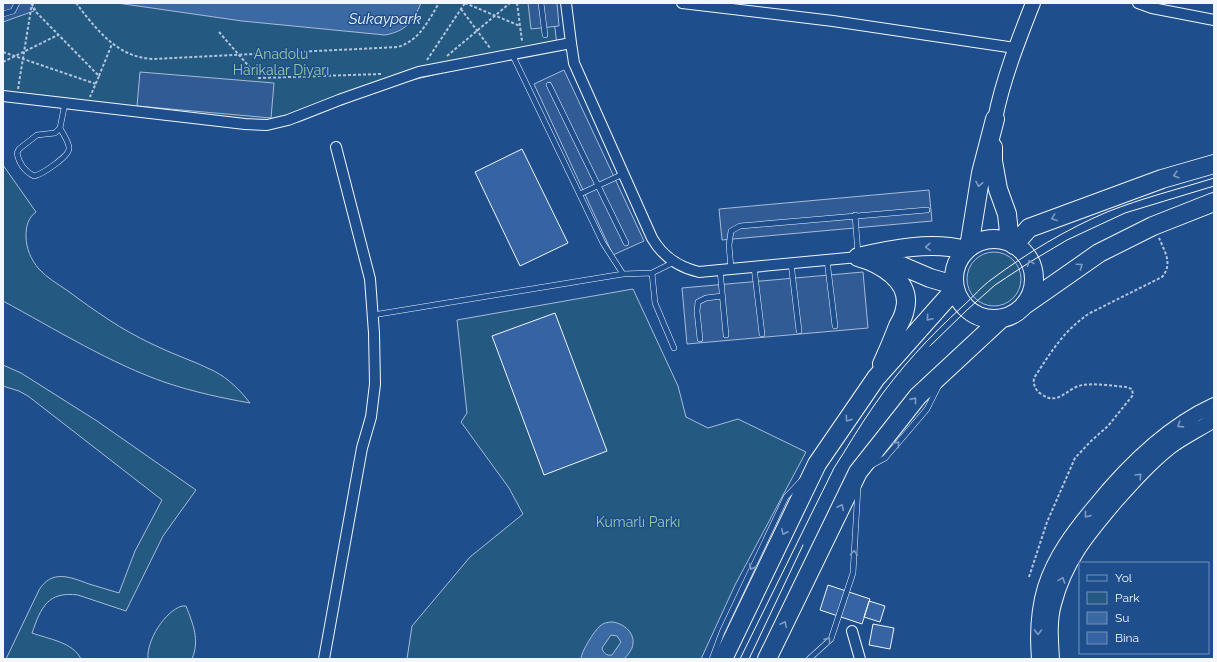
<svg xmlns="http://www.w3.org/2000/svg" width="1217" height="662" viewBox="0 0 1217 662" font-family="Raleway,sans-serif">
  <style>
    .green { fill: #245a82; stroke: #a8bbd7 }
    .parking { fill: #305b95; stroke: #a8bbd7 }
    .water { fill: #3b69a3; stroke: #a8bbd7; fill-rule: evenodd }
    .building { fill: #3563a3; stroke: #f2f6ff }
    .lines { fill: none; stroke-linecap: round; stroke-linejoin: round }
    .lane-casing { stroke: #f2f6ff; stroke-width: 6 }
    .street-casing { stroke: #f2f6ff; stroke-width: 12 }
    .secondary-casing { stroke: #f2f6ff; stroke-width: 16 }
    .highway-casing { stroke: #f2f6ff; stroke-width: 20 }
    .path { stroke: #b3c4dc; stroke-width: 2; stroke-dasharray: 3 2; stroke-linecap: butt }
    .lane { stroke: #1f4e8c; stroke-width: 5 }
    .street { stroke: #1f4e8c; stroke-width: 10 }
    .secondary { stroke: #1f4e8c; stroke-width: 14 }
    .highway { stroke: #1f4e8c; stroke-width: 18 }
    .tram { stroke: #f2f6ff; stroke-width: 1 }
    .oneway { stroke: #7e9ac0 }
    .labels { text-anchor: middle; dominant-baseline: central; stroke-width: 3; stroke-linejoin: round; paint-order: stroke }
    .park-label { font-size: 14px; fill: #97c8a6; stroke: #1f4e8c }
    .water-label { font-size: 15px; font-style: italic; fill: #f2f6ff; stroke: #1f4e8c }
  </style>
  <rect width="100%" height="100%" fill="#1f4e8c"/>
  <path class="green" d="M3 3H552L557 45 392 85 299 122 148 115 3 97Z
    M3 165 36 212C28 218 26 226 26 236 26 248 31 260 39 269 47 278 58 284 68 291 95 311 122 330 152 344 172 354 194 361 214 371 229 379 240 390 250 403 222 398 194 392 167 383 111 364 55 329 3 301Z
    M967 279a27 27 0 1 1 54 0a27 27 0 1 1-54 0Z
    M633 289 678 386 686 417 708 428 738 419 806 452 735 585 701 659H407L412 626 470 557 523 514 509 488 461 422 467 413 457 320Z
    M3 365 21 373 97 421 196 490 163 536 126 611 78 595C47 591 41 608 32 633 48 639 73 642 81 659H6L39 590C52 569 70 577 89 584 99 587 109 590 119 593L135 551 162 500 28 396 19 391 3 386Z
    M182 606H186C193 624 200 640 192 659H148C146 641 165 611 182 606Z"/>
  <path class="parking" d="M3 3H31L34 11 3 22Z
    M528 3H557L559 26 531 29Z
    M564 70 644 241 613 255 534 84Z
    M140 72 274 83 271 118 137 106Z
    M929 190 932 221 722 240 719 209Z
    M863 272 868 328 687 344 682 288Z"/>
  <path class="water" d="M117 3H421C413 22 406 31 385 35L242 21Z
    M612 622C624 623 637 634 632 648 630 652 627 656 624 659H581C581 652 594 631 600 626 603 623 608 622 612 622ZM611 635 617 636 621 642 612 655C607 656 603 653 602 648Z"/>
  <path class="building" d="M522 149 568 243 520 266 475 172Z
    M555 313 607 451 544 475 492 336Z
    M828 585 870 599 862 624 820 610Z
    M869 601 885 606 880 622 864 617Z
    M873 624 894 628 890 649 869 645Z"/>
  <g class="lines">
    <g class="lane-casing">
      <path id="lane" d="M541 3 545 35
        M3 14 13 11 17 3
        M512 54 603 243 623 274
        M549 85 626 243
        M60 128C63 134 69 142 69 148 70 156 41 175 34 176 24 171 19 164 17 153L19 149 37 135 55 133 60 128 65 103
        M580 194 623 174
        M855 215 858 254
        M827 260 835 326
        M791 263 799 331
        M754 267 762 334
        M731 269 729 245 731 231 740 226 927 210
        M720 270 726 335
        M652 273 655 303 674 348
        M373 315 623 274 652 273 674 262
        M700 339 697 311 698 302 706 298 722 296
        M872 465 885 458 927 409 938 387
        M712 659 722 632 786 497 801 481
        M809 659 831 639 853 573 858 487"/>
    </g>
    <g class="street-casing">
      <path id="street" d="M566 3 571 43 574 63 652 238C663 257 678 267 699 272L858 257
        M682 3 833 21 1015 48
        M1138 3 1152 8 1214 20
        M3 96 245 124 267 125 288 120 339 100 419 72 571 43
        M852 631 860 659
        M324 659 362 448 371 417 375 384 374 333 370 279 336 147"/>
    </g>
    <g class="secondary-casing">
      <path id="secondary" d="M995 119C1003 79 1018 41 1033 3
        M1039 659C1037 635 1038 610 1045 587 1055 556 1074 531 1094 507 1127 466 1166 427 1214 405
        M1052 659C1051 641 1049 622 1054 604 1065 561 1088 534 1116 501 1133 482 1150 463 1170 447 1183 437 1200 429 1214 420"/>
    </g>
    <g class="highway-casing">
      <path id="highway" d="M993 147V161L998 189 1007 214 1010 242
        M954 279a40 40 0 1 1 80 0a40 40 0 1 1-80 0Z
        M1014 245 1029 228 1162 179 1214 164
        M969 247 981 173 995 119
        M858 257C880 263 912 281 905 309 904 315 901 321 898 326 893 339 888 351 882 364
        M858 257C892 249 931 241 966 250
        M875 258 895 263 930 278 954 285
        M1026 304 1099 253 1153 226 1214 202
        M723 659 817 464 876 378 955 289
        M767 659 858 472 918 396 1002 318"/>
    </g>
    <path class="path" d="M32 3 36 12 99 76 90 97
      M76 3C96 29 117 57 152 59L398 47C420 40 428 21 439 3
      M465 3 520 26
      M517 3 522 41
      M461 9 490 48
      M219 32 259 78 381 74
      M3 52 96 84
      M447 56 510 3
      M427 60 465 3
      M3 62 58 35
      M99 76 112 44
      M18 89 32 3
      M1029 577 1047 522 1075 458 1091 441 1108 426 1133 395 1132 389 1126 387C1113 386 1096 383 1083 385 1067 387 1059 407 1041 394 1035 390 1033 384 1034 378 1051 352 1064 330 1090 313L1162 277C1173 264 1165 252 1159 238"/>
    <use href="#lane" class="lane"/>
    <use href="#street" class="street"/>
    <use href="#secondary" class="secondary"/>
    <use href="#highway" class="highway"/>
    <path class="tram" d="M930 346 967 310 995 285 1030 262 1067 240 1125 213 1214 186
      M740 659 834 468C847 448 859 427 873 407 899 369 930 336 963 306 973 297 982 286 992 279 1027 253 1067 229 1107 212 1142 198 1179 189 1214 178
      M749 659 803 545"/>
  </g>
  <defs><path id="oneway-chevron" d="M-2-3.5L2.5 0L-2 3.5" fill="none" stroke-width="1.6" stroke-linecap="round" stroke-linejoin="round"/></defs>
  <g class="oneway">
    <use href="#oneway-chevron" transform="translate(1176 175) rotate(164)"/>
    <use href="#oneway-chevron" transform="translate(979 184) rotate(101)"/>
    <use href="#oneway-chevron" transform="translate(1054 218) rotate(160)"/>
    <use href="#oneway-chevron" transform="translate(928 247) rotate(176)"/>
    <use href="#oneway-chevron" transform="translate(1030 263) rotate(-112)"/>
    <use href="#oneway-chevron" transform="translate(1080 266) rotate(-35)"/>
    <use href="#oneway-chevron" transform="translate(929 318) rotate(131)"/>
    <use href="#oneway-chevron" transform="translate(914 400) rotate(-51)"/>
    <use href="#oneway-chevron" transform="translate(848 419) rotate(125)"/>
    <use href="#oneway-chevron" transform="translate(1180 425) rotate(147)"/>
    <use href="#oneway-chevron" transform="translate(897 444) rotate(-49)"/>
    <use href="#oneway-chevron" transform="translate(1139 476) rotate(-46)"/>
    <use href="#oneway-chevron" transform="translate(841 507) rotate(-64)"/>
    <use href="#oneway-chevron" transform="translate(1087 515) rotate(129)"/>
    <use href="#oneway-chevron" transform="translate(784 532) rotate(116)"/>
    <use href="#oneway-chevron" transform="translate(854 553) rotate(-87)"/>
    <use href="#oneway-chevron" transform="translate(752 567) rotate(115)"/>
    <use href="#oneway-chevron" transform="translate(1062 580) rotate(-70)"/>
    <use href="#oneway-chevron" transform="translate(784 624) rotate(-64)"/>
    <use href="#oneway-chevron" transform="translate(1038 632) rotate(91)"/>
    <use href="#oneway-chevron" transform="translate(828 640) rotate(-51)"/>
  </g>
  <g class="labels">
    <g class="park-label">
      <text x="281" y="54">Anadolu<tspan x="281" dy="16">Harikalar Diyarı</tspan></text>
      <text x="638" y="522">Kumarlı Parkı</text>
    </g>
    <g class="water-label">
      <text x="385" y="19">Sukaypark</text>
    </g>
  </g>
  <rect width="1217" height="662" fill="none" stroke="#f2f6ff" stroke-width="8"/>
  <rect x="1079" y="562" width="130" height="92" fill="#1f4e8c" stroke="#7391ba"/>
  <rect x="1087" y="575" width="20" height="6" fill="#1f4e8c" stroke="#7391ba"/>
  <text x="1115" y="582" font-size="12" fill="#f2f6ff">Yol</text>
  <rect x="1087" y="592" width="20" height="12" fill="#245a82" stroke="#7391ba"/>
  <text x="1115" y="602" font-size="12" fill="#f2f6ff">Park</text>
  <rect x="1087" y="612" width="20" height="12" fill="#3b69a3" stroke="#7391ba"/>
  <text x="1115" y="622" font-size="12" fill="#f2f6ff">Su</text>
  <rect x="1087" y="632" width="20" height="12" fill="#3563a3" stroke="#7391ba"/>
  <text x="1115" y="642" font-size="12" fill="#f2f6ff">Bina</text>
</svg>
